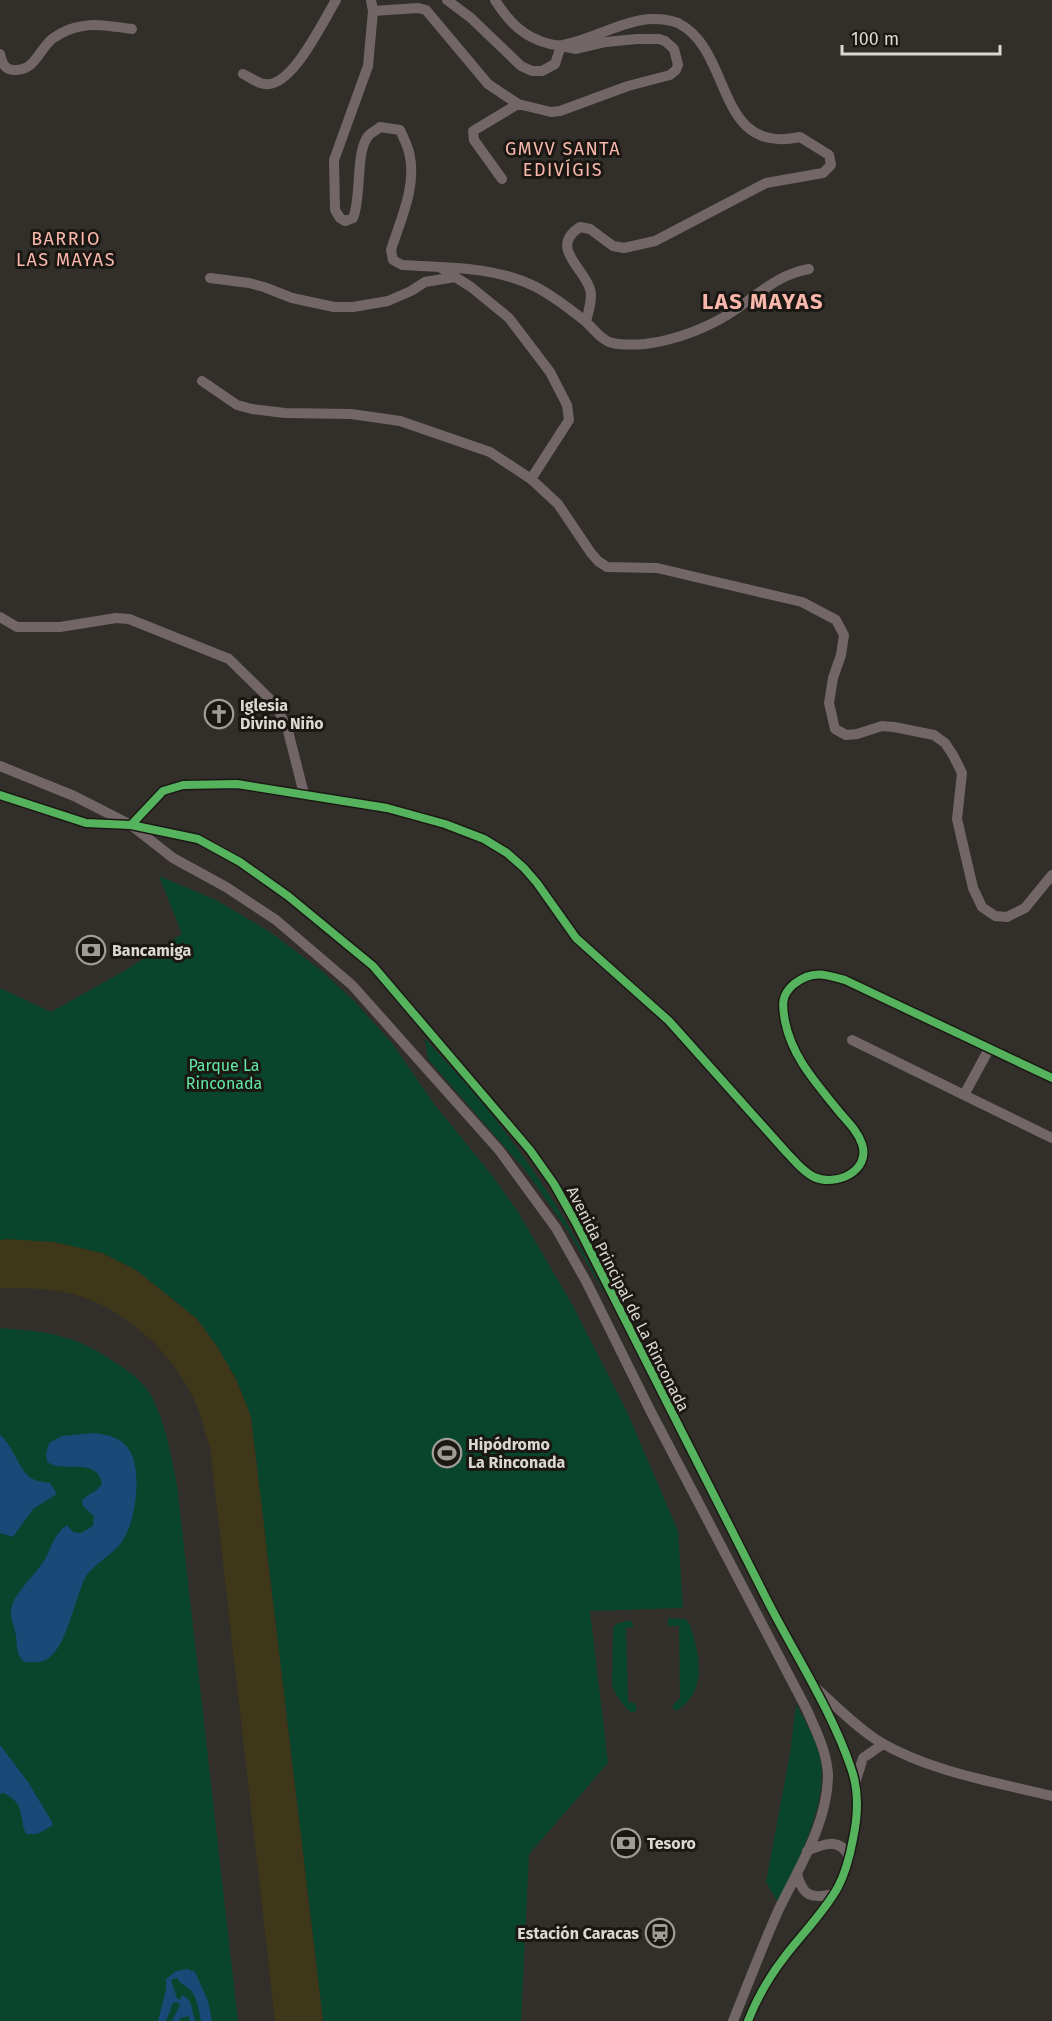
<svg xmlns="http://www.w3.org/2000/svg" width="1052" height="2021" viewBox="0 0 1052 2021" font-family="'Fira Sans',sans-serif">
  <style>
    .green { fill: #08452c }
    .sand { fill: #3e371a }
    .water { fill: #194976 }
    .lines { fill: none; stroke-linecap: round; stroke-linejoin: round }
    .minor { stroke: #726667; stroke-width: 10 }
    .cycleway-casing { stroke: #1b1814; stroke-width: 11 }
    .cycleway { stroke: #56b35d; stroke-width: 8 }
    .labels { text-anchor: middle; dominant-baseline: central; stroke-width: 6; stroke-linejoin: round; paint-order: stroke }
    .poi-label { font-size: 16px; font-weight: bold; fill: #dbd7d1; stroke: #1b1814; text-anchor: start }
    .park-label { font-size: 16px; fill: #61e9a5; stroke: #1b1814 }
    .street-label { font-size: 16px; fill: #dbd7d1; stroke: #1b1814 }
    .neighbourhood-label { font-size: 18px; letter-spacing: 1.5px; fill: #fab7ac; stroke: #1b1814 }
    .district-label { font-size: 22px; font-weight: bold; letter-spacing: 1.5px; fill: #fab7ac; stroke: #1b1814 }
  </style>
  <rect width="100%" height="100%" fill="#322e2a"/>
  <path class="green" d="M159 876 216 900 270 932 322 971 357 1004 392 1043 434 1104 491 1174 518 1212 573 1306 628 1414 678 1531 683 1608 590 1611 608 1763 529 1854 521 2021H323L251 1417 236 1379 218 1348 197 1319 136 1270 101 1253 54 1242 0 1240V988L51 1012 124 971 182 934Z
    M425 1038C452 1069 482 1100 506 1133 545 1184 579 1240 607 1298L568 1231 526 1171 428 1059Z
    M0 1328C50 1332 73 1334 116 1363 131 1372 143 1382 152 1397 166 1425 171 1455 177 1485L238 2021H0Z
    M668 1618 686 1619 690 1625C700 1655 708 1692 676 1711L672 1706 680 1698 679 1626H668Z
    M626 1621H632L633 1627 626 1628 628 1702 635 1703 637 1709 635 1712H631C622 1705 616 1696 612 1685L613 1628 616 1624Z
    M796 1704C804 1719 813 1734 818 1750 833 1796 798 1861 778 1903L766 1882 790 1754Z"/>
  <path class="sand" d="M7 1239 54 1242 102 1253 136 1270 197 1319 218 1348 236 1379 251 1417 323 2021H275L210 1448C205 1433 202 1418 196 1404 173 1351 121 1304 64 1292 43 1288 21 1288 0 1288V1240Z"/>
  <path class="water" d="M94 1433C107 1435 118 1436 127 1447 144 1466 136 1524 121 1543 111 1556 93 1564 85 1578 75 1599 67 1643 50 1657 42 1664 33 1662 24 1662 16 1654 17 1646 16 1636 15 1629 11 1621 11 1613 10 1596 36 1575 45 1559 52 1546 54 1534 67 1525L73 1532 81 1533 93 1526 94 1516 83 1506 82 1501C87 1493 98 1493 102 1483 96 1456 63 1474 47 1462L46 1454 49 1443 62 1436Z
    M0 1435C14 1446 20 1475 35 1480 40 1482 45 1482 50 1483L57 1494 33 1509 13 1537 0 1533Z
    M0 1745 28 1782 52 1822V1826L37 1834H26C18 1817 27 1805 4 1793L0 1794Z
    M188 1969 195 1972 208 2001 212 2021H201C199 2011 197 1994 188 1988 183 1984 180 1984 177 1978L171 1980 177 1998 180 2000 182 1995C195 2001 190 2011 196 2021H190L189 2016 180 2018 179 2021H172L180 2005 176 2002 173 2003 166 2021H158L166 1990V1979L176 1971Z"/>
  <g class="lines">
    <path class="minor" d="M371 0 373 11 368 66 334 160 335 210 340 218 345 221 353 218C362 197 355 150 369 135 372 132 377 130 380 127L400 130C404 139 409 148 410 157 416 188 400 221 391 250L393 260 402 265C447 268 495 266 536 287 553 296 570 309 585 321 593 328 598 337 609 342 617 345 635 345 645 344 677 340 711 327 738 308 762 291 780 274 809 269
      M447 0 471 18 521 66 532 71H542L555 64 561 46 576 49 606 42 637 39H659L665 41 674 49 678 65 676 70 670 75 628 86 560 111 551 112 518 104
      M495 0C509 22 524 38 550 44 555 45 559 46 563 45 590 40 614 25 642 20 652 18 668 19 678 23 734 51 714 156 800 137L829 155 831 165 823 173 766 183 655 241 624 248 613 246 590 229 580 227C549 247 583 267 590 289 593 299 588 312 586 322
      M373 11 418 8 426 10 488 84 518 104 473 131 474 140 502 179
      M0 54C2 62 4 70 14 70 35 71 38 51 52 39 56 36 63 32 68 30 91 21 108 26 132 29
      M243 74C250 77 258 84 265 84 292 88 323 21 336 0
      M441 268 471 287 509 318 550 372 567 405 569 420 531 479
      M210 278 249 283 264 287 292 298 334 307H353L388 301 411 291 425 282 455 277
      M202 381 237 405 252 409 285 413 351 414 400 421 490 452 531 479 558 504 591 553 598 561 607 567 657 568 802 602 836 620 844 635 841 655 833 678 829 703 835 729 846 735 857 734 882 726 894 727 934 735 945 743 953 755 962 773 957 819 973 888 982 907 995 916 1007 917 1025 908 1052 875
      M0 617 17 627H60L116 618 129 619 229 659 276 705 288 731 304 794
      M0 766 74 796 131 825 173 858 226 887 276 920 352 985 499 1150 556 1228 587 1283 650 1410 807 1710C816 1731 827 1752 828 1775 828 1823 798 1869 778 1911 762 1947 748 1984 733 2021
      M0 795 86 823 131 825 198 839 240 862 288 896 373 966 530 1150 554 1184 576 1223C638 1345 699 1468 762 1590 790 1647 831 1708 851 1768 859 1790 858 1816 853 1839 850 1855 846 1872 838 1887 825 1911 803 1933 786 1955 771 1974 757 1998 748 2021
      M131 825 163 791 183 785 237 784 387 808 445 824 484 839 507 853 524 868 537 883 576 938 669 1021 787 1153C795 1161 803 1172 814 1177 836 1187 871 1171 862 1144 858 1132 849 1123 841 1114 818 1085 792 1058 785 1021 782 1005 781 995 794 984 812 970 825 974 845 980L1052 1078
      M852 1040 964 1095
      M989 1049 964 1095 1052 1138
      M817 1689C837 1707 857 1728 880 1742 931 1772 995 1782 1052 1796
      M856 1780 863 1758 883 1744
      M807 1851C823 1844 840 1837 849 1857
      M797 1874C803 1897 812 1899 834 1894"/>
    <g class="cycleway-casing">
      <path id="cycleway" d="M0 795 86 823 131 825 198 839 240 862 288 896 373 966 530 1150 554 1184 576 1223C638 1345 699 1468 762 1590 790 1647 831 1708 851 1768 859 1790 858 1816 853 1839 850 1855 846 1872 838 1887 825 1911 803 1933 786 1955 771 1974 757 1998 748 2021
        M131 825 163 791 183 785 237 784 387 808 445 824 484 839 507 853 524 868 537 883 576 938 669 1021 787 1153C795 1161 803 1172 814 1177 836 1187 871 1171 862 1144 858 1132 849 1123 841 1114 818 1085 792 1058 785 1021 782 1005 781 995 794 984 812 970 825 974 845 980L1052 1078"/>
    </g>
    <use href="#cycleway" class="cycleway"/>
  </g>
  <defs>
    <g id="church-ring" transform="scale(1.5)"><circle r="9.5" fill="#1b1814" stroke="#a09c97" stroke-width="1.5"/><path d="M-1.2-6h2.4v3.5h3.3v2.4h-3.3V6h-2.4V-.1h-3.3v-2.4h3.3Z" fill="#a09c97"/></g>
    <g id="bank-ring" transform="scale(1.5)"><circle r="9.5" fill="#1b1814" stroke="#a09c97" stroke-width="1.5"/><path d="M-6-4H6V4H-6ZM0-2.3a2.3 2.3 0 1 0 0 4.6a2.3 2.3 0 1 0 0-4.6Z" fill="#a09c97"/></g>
    <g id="stadium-ring" transform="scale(1.5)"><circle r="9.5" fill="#1b1814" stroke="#a09c97" stroke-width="1.5"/><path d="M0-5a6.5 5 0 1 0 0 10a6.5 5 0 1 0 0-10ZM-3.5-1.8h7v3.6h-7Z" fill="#a09c97"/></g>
    <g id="station-ring" transform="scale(1.5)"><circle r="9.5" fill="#1b1814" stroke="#a09c97" stroke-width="1.5"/><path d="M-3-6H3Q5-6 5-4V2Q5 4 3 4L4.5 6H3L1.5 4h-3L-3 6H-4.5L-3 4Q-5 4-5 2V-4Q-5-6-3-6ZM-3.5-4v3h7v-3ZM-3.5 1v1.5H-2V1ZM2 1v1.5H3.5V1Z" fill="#a09c97"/></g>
  </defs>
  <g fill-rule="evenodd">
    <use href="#church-ring" x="219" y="714"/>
    <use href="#bank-ring" x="91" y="950"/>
    <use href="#stadium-ring" x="447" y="1453"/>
    <use href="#bank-ring" x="626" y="1843"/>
    <use href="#station-ring" x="660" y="1933"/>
  </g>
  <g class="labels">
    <g class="poi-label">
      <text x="240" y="705">Iglesia<tspan x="240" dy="18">Divino Niño</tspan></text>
      <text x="112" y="950">Bancamiga</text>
      <text x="468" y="1444">Hipódromo<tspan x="468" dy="18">La Rinconada</tspan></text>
      <text x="647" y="1843">Tesoro</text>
      <text x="639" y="1933" text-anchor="end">Estación Caracas</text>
    </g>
    <g class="park-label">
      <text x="224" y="1065">Parque La<tspan x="224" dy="18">Rinconada</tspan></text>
    </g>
    <g class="street-label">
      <text transform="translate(628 1299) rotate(63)">Avenida Principal de La Rinconada</text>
    </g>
    <g class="neighbourhood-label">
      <text x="563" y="149">GMVV SANTA<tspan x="563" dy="21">EDIVÍGIS</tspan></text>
      <text x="66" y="239">BARRIO<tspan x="66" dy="21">LAS MAYAS</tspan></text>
    </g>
    <g class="district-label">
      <text x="763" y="301">LAS MAYAS</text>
    </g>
  </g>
  <path d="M842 45v9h158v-9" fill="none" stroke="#dbd7d1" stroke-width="3"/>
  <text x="851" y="45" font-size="18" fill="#dbd7d1" stroke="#1b1814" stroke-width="4.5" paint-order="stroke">100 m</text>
</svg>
